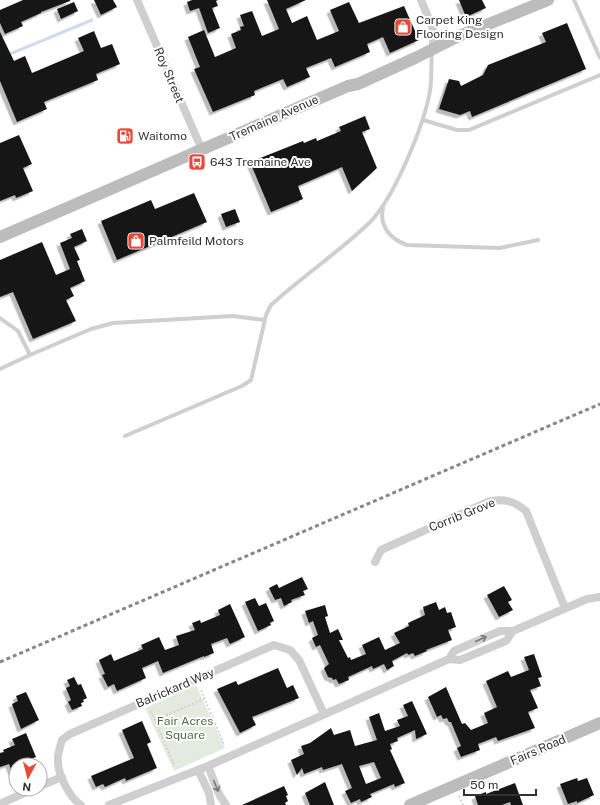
<svg xmlns="http://www.w3.org/2000/svg" width="600" height="805" viewBox="0 0 600 805" font-family="'Public Sans',sans-serif">
  <style>
    .green { fill: #e3ebde }
    .lines { fill: none; stroke-linecap: round; stroke-linejoin: round }
    .stream { stroke: #cedcee; stroke-width: 3 }
    .building { fill: #191919; fill-rule: evenodd; filter: url(#shadow) }
    .path { stroke: #ccc; stroke-width: 1.5; stroke-dasharray: 2 2; stroke-linecap: butt }
    .lane { stroke: #cfcfcf; stroke-width: 4 }
    .street { stroke: #cfcfcf; stroke-width: 8 }
    .secondary { stroke: #bcbcbc; stroke-width: 12 }
    .rail { stroke: #878787; stroke-width: 3; stroke-dasharray: 4 3; stroke-linecap: butt }
    .oneway { stroke: #797979 }
    .labels { text-anchor: middle; dominant-baseline: central; stroke-width: 4; stroke-linejoin: round; paint-order: stroke }
    .poi-label { font-size: 12px; fill: #323232; stroke: #fff; text-anchor: start }
    .street-label { font-size: 12px; fill: #323232; stroke: #fff }
    .park-label { font-size: 12px; fill: #4d6f3e; stroke: #fff }
  </style>
  <defs>
    <filter id="shadow"><feDropShadow dx="-3.5" dy="3.5" stdDeviation="0" flood-color="#0004"/></filter>
  </defs>
  <rect width="100%" height="100%" fill="#fff"/>
  <path class="green" d="M196 685 225 748 174 771 145 708Z"/>
  <g class="lines">
    <path class="stream" d="M0 58 92 20"/>
  </g>
  <path class="building" d="M23 0H70V1L41 12V13L21 22 23 26 5 34 0 23V10Z
    M94 0H113L117 7 101 15Z
    M192 0H218L216 1 218 6 212 8 220 28 208 33 199 8 190 11 187 2Z
    M267 0H306L286 9 292 23 307 16 317 40 339 31 330 10 349 2 359 23 404 6 419 40 390 53 383 37 367 44 370 52 335 67 331 58 306 68 310 77 287 87 283 79 254 91 255 95 213 112 194 69 200 67 188 37 204 30 215 57 236 48 231 34 241 30 240 27 244 26 240 15 252 11 262 36 279 29Z
    M459 0H482L486 8 466 17Z
    M74 2 78 11 61 19 57 9Z
    M567 23 586 69 472 117 470 111 460 115 439 109 449 79 459 81 461 86 483 75 488 65 546 42 542 33Z
    M94 31 101 48 112 44 120 64 96 74 98 80 44 102 47 109 17 122 0 81V32L14 61 25 56 32 73 84 51 78 38Z
    M365 116 370 129 362 132 377 168 352 191 342 167 298 186 303 199 271 212 250 162 303 141 304 143 316 138 317 141 341 131 339 127Z
    M19 135 32 164 23 168 33 191 16 198 15 195 0 201V143Z
    M194 193 207 222 117 260 101 221 151 200 155 209Z
    M235 209 240 222 226 227 221 214Z
    M82 229 87 241 74 247 80 260 77 261 85 281 70 288 74 296 66 300 76 321 33 339 13 292 0 297V260L42 242 56 275 70 269 60 243 72 238 70 234Z
    M302 577 308 589 303 591 305 595 291 600 292 602 284 606 281 598 275 600 269 588 277 584 279 588Z
    M504 586 512 600 508 602 513 610 499 617 487 595Z
    M255 598 259 606 266 603 274 621 270 623 271 625 258 631 245 602Z
    M436 602 439 610 445 607 447 613 451 612 456 627 448 630 452 640 426 650 427 651 415 656 413 653 408 655 407 653 392 661 394 666 387 670 384 664 373 669 372 666 348 677 349 680 339 684 336 679 333 680 332 678 328 677 324 668 329 664 320 645 316 647 312 638 318 635 313 621 309 623 305 611 325 605 328 616 325 617 330 633 338 629 343 640H339L348 658 350 657 351 660 366 654 362 645 379 637 385 650 400 643 394 633 409 626 408 623 425 615 423 607Z
    M230 604 245 637 230 644 227 638 211 644 214 653 204 657V656L163 673 158 661 142 668 146 678 117 691 114 684 108 687 102 675 105 674 99 660 111 654 114 661 143 649 141 645 159 637 165 650 179 645 176 636 195 630 192 623 200 620 201 623 220 615 218 610Z
    M534 654 542 677 538 678 541 686 530 690 538 708 528 712 535 728 498 741 496 737 478 744 480 750 461 757 457 748 461 746 451 722H449L447 718 443 719 441 715 437 717 428 697 446 687 462 724 465 723 471 730 488 723 484 713 497 707 486 681 508 671 511 677 529 670 524 657Z
    M278 668 287 688 293 685 299 698 252 717 256 725 240 733 217 689 236 681 238 685Z
    M74 677 78 685 81 684 87 698 83 700 84 702 81 703 82 706 72 710 68 702 71 700 66 688 70 686 67 680Z
    M26 692 39 720 21 729 12 704 18 701 16 696Z
    M412 701 427 734 416 739 415 730 397 738 398 741 390 744 392 749 390 750 405 783 395 787 394 784 370 794 372 797 361 802 360 799 351 803 345 791 352 788 342 764 323 770 322 767 304 774 302 768 297 775 291 760 304 754 301 746 310 743 331 728 334 735 350 730 355 746 377 740 369 717 379 713 385 731 400 726 397 720 408 716 403 705ZM374 762 381 778 366 784 359 766Z
    M142 721 151 742 147 744 157 768 126 781 125 778 105 787 103 784 96 787 91 776 134 758 122 730Z
    M26 733 36 757 16 765 15 780 9 764 0 767V753L4 752 3 750 15 745 12 739Z
    M577 778 578 781 587 778 594 795 577 803V801L568 804 560 784Z
    M325 782 334 805H310L305 793Z
    M515 783 523 805H511L510 802 502 805H478L475 796 486 792V794Z
    M284 786 288 795 286 796 288 801 285 803 286 805H242Z"/>
  <g class="lines">
    <path class="path" d="M201 690 224 744
      M151 711 174 765
      M155 720 204 699
      M459 796 463 805"/>
    <path class="lane" d="M574 0 600 58
      M423 120 457 130H469L600 75
      M383 208C379 226 390 239 407 245L500 248 538 240
      M0 318 18 331 30 355 0 369
      M30 355 91 329 113 323 233 316 265 320
      M125 436 242 386 251 380 266 315 271 305C303 276 339 252 369 223 394 199 424 125 430 91 432 78 431 65 432 51"/>
    <path class="street" d="M137 0 202 150
      M421 0 433 29V49
      M375 562 381 550 490 501C506 499 514 501 526 511L565 608
      M513 631 587 599 600 597
      M208 766 219 794 226 805
      M198 770 209 793 211 805
      M40 786 62 777
      M0 804 33 789
      M81 805C70 798 58 775 58 762 57 755 60 747 62 740L70 734 274 645 290 650 299 660 324 714
      M109 805 208 766 449 659 460 660 506 641 513 631H500L454 651 449 659"/>
    <path class="secondary" d="M0 237 348 86 358 84 415 58 459 36 548 0
      M410 805 600 723"/>
    <path class="rail" d="M0 662 600 404"/>
  </g>
  <defs><path id="oneway-shaft" d="M-6 0H5M1.5-3L5.5 0L1.5 3" fill="none" stroke-width="1.6" stroke-linecap="round" stroke-linejoin="round"/></defs>
  <g class="oneway">
    <use href="#oneway-shaft" transform="translate(481 639) rotate(-24)"/>
    <use href="#oneway-shaft" transform="translate(216 786) rotate(67)"/>
  </g>
  <defs>
    <g id="shop-square" transform="scale(0.9)"><rect x="-9" y="-9" width="18" height="18" rx="4" fill="#e74837" stroke="#fff"/><path d="M-5-2.5h2.3a2.7 3.5 0 0 1 5.4 0H5L5.5 6h-11ZM-1.5-2.5h3a1.5 2.3 0 0 0-3 0Z" fill="#fff"/></g>
    <g id="fuel-square" transform="scale(0.9)"><rect x="-9" y="-9" width="18" height="18" rx="4" fill="#e74837" stroke="#fff"/><path d="M-5.5-6h7V0h2V4h1.3V-2.5L3-4.5l.8-.8L6-3V5H2.5V1h-1V6h-7ZM-4.2-4.7v3.2H.2V-4.7Z" fill="#fff"/></g>
    <g id="bus-square" transform="scale(0.9)"><rect x="-9" y="-9" width="18" height="18" rx="4" fill="#e74837" stroke="#fff"/><path d="M-5-6H5V4H4V6H2V4H-2V6H-4V4H-5ZM-3.5-4V0h7V-4ZM-3.5 1.2v1.5H-2V1.2ZM2 1.2v1.5H3.5V1.2Z" fill="#fff"/></g>
  </defs>
  <g fill-rule="evenodd">
    <use href="#shop-square" x="403" y="27"/>
    <use href="#fuel-square" x="125" y="136"/>
    <use href="#bus-square" x="197" y="162"/>
    <use href="#shop-square" x="136" y="241"/>
  </g>
  <g class="labels">
    <g class="poi-label">
      <text x="416" y="20">Carpet King<tspan x="416" dy="14">Flooring Design</tspan></text>
      <text x="138" y="136">Waitomo</text>
      <text x="210" y="162">643 Tremaine Ave</text>
      <text x="149" y="241">Palmfeild Motors</text>
    </g>
    <g class="street-label">
      <text transform="translate(169 75) rotate(67)">Roy Street</text>
      <text transform="translate(274 118) rotate(-24)">Tremaine Avenue</text>
      <text transform="translate(462 515) rotate(-22)">Corrib Grove</text>
      <text transform="translate(175 688) rotate(-23)">Balrickard Way</text>
      <text transform="translate(538 750) rotate(-23)">Fairs Road</text>
    </g>
    <g class="park-label">
      <text x="185" y="721">Fair Acres<tspan x="185" dy="14">Square</tspan></text>
    </g>
  </g>
  <g transform="translate(28 777) rotate(187)"><circle r="19" fill="#ffffff" stroke="#adadad"/>
  <path d="M0-3L7 15L0 10L-7 15Z" fill="#e74837"/>
  <text y="-6" font-size="11" font-weight="bold" text-anchor="middle" fill="#323232">N</text>
  </g>
  <path d="M464 789v6h72v-6" fill="none" stroke="#323232" stroke-width="2"/>
  <text x="470" y="789" font-size="12" fill="#323232" stroke="#ffffff" stroke-width="3" paint-order="stroke">50 m</text>
</svg>
